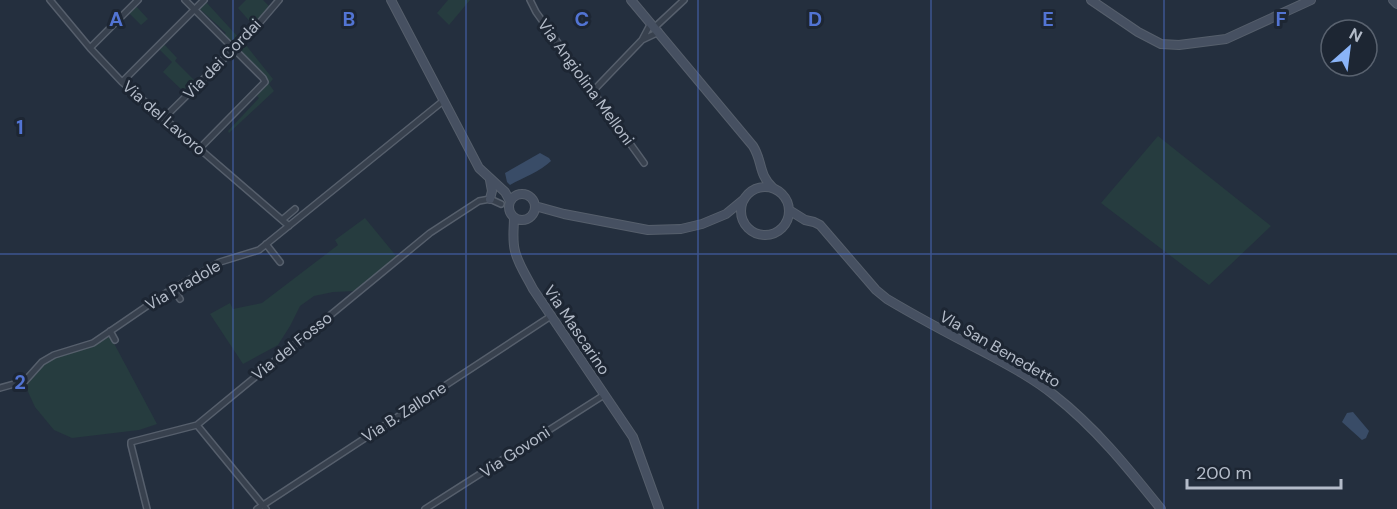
<svg xmlns="http://www.w3.org/2000/svg" width="1397" height="509" viewBox="0 0 1397 509" font-family="'DM Sans',sans-serif">
  <style>
    .green { fill: #263c3f }
    .water { fill: #394c67 }
    .lines { fill: none; stroke-linecap: round; stroke-linejoin: round }
    .street-casing { stroke: #565f6c; stroke-width: 8 }
    .secondary-casing { stroke: #565f6c; stroke-width: 10 }
    .street { stroke: #38414e; stroke-width: 5 }
    .secondary { stroke: #465061; stroke-width: 8 }
    .grid { fill: none; stroke: #5274d3; stroke-width: 1.5; stroke-opacity: 0.55 }
    .labels { text-anchor: middle; dominant-baseline: central; stroke-width: 6; stroke-linejoin: round; paint-order: stroke }
    .street-label { font-size: 16px; fill: #b4bcc9; stroke: #1d2633 }
    .grid-label { font-size: 20px; text-anchor: middle; font-weight: bold; fill: #5274d3; stroke: #1d2633; stroke-width: 6; stroke-linejoin: round; paint-order: stroke }
  </style>
  <rect width="100%" height="100%" fill="#242f3e"/>
  <path class="green" d="M246 0H263L269 6 253 25 238 8Z
    M448 0H470L449 25 437 13Z
    M206 2 239 38 232 45 223 36 226 33 199 8Z
    M135 5 148 19 141 25 128 12Z
    M163 43 177 58 175 61 194 80 183 91 163 72 172 62 158 48Z
    M245 44 273 79 269 84 274 91 229 133 228 131 259 98 257 96 266 84 237 50Z
    M1158 136 1271 226 1209 285 1101 203Z
    M365 218 397 257 356 291 333 292 314 296 300 306 290 326 278 345 243 364 210 314 230 303 233 309 262 303 338 245 335 240Z
    M109 334 157 424 139 430 72 438 54 430 35 407 24 383 43 364 55 357Z"/>
  <path class="water" d="M540 153 549 158 551 161C541 171 522 178 510 185L507 182 505 173Z
    M1353 412 1369 431 1366 438 1362 440 1342 422 1347 413Z"/>
  <g class="lines">
    <g class="street-casing">
      <path id="street" d="M50 0 90 48 122 82 289 226
        M185 0 263 78 265 82 199 149
        M530 0 536 12 644 163
        M651 23 642 40 659 32
        M655 27 684 0
        M90 48 138 0
        M122 82 204 0
        M593 91 642 40
        M164 118 255 28 279 0
        M282 220 295 209
        M266 244 280 262
        M173 288 180 299
        M110 331 115 340
        M0 388 25 381 42 362 54 355 93 343 166 293 220 262 259 250 443 101
        M197 425 266 509
        M147 509 131 445V442L197 425 430 233 479 201 490 199 501 204
        M257 509 551 316
        M425 509 604 395"/>
    </g>
    <g class="secondary-casing">
      <path id="secondary" d="M391 0 479 168 505 192 510 201
        M631 0 753 146C763 162 758 174 773 188
        M1091 0 1138 32 1161 44 1179 45 1226 39 1311 0
        M1393 0 1397 4
        M741 211a24 24 0 1 1 48 0a24 24 0 1 1-48 0Z
        M509 207a13 13 0 1 1 26 0a13 13 0 1 1-26 0Z
        M490 199 492 191 490 180
        M535 206 564 214 648 230 681 229 702 224 726 214 743 200
        M789 210 805 220 814 222 820 225 876 290 887 299C919 318 951 335 984 352 1008 365 1033 378 1054 395 1096 428 1128 468 1161 509
        M514 217C514 228 512 240 515 251 518 264 527 277 533 289L633 437 659 509"/>
    </g>
    <use href="#street" class="street"/>
    <use href="#secondary" class="secondary"/>
  </g>
  <path class="grid" d="M233 0V509M466 0V509M698 0V509M931 0V509M1164 0V509M0 254H1397"/>
  <g class="labels">
    <g class="street-label">
      <text transform="translate(222 59) rotate(-46)">Via dei Cordai</text>
      <text transform="translate(586 82) rotate(54)">Via Angiolina Melloni</text>
      <text transform="translate(164 118) rotate(41)">Via del Lavoro</text>
      <text transform="translate(183 285) rotate(-30)">Via Pradole</text>
      <text transform="translate(577 330) rotate(56)">Via Mascarino</text>
      <text transform="translate(292 346) rotate(-39)">Via del Fosso</text>
      <text transform="translate(1000 349) rotate(30)">VIa San Benedetto</text>
      <text transform="translate(404 412) rotate(-33)">Via B. Zallone</text>
      <text transform="translate(515 452) rotate(-33)">Via Govoni</text>
    </g>
  </g>
  <g class="grid-label">
    <text x="116" y="26">A</text>
    <text x="349" y="26">B</text>
    <text x="582" y="26">C</text>
    <text x="815" y="26">D</text>
    <text x="1048" y="26">E</text>
    <text x="1281" y="26">F</text>
    <text x="20" y="134">1</text>
    <text x="20" y="389">2</text>
  </g>
  <g transform="translate(1349 48) rotate(28)"><circle r="28" fill="#1d2633" stroke="#59626f" stroke-width="1.5"/>
  <path d="M0-4.5L10 22L0 15L-10 22Z" fill="#8ab4f8"/>
  <text y="-9" font-size="16" font-weight="bold" text-anchor="middle" fill="#b4bcc9">N</text>
  </g>
  <path d="M1187 479v9h154v-9" fill="none" stroke="#b4bcc9" stroke-width="3"/>
  <text x="1196" y="479" font-size="18" fill="#b4bcc9" stroke="#1d2633" stroke-width="4.5" paint-order="stroke">200 m</text>
</svg>
